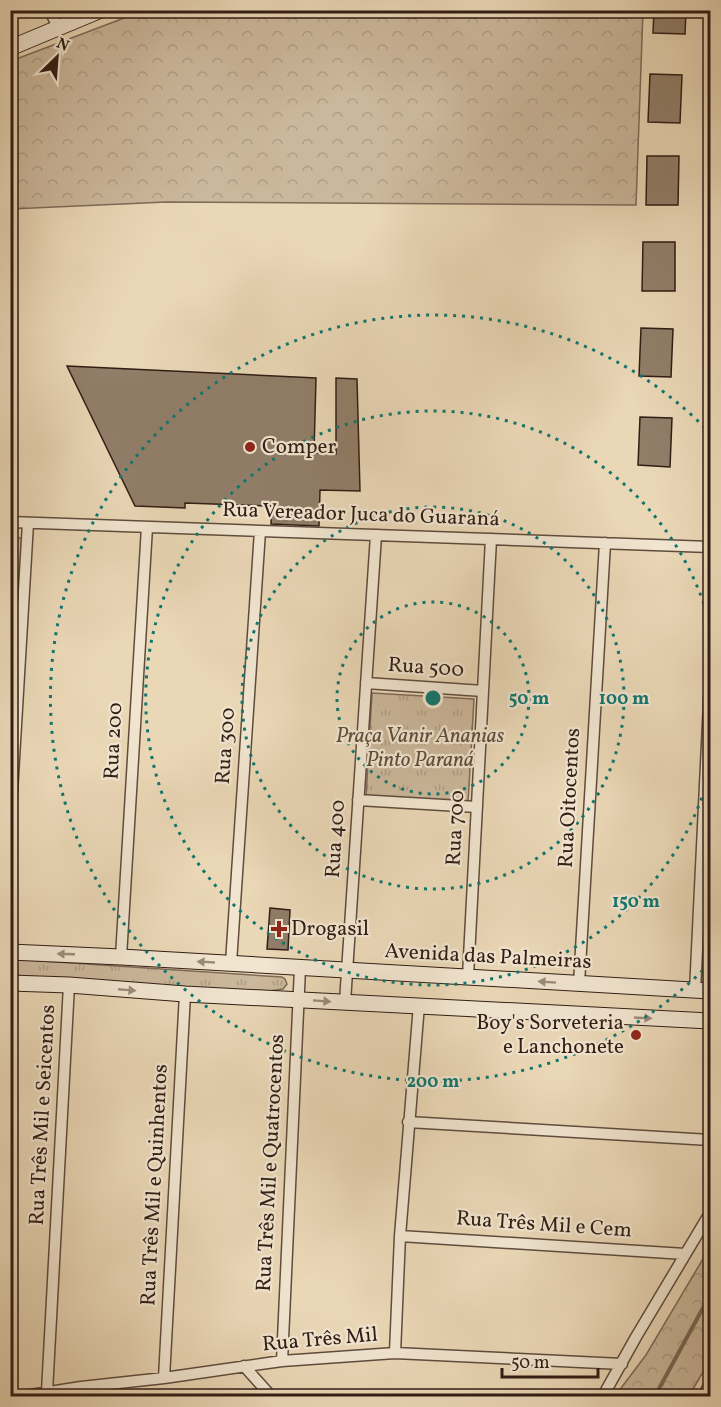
<svg xmlns="http://www.w3.org/2000/svg" width="721" height="1407" viewBox="0 0 721 1407" font-family="Vollkorn,serif">
  <style>
    .grass { fill: url(#grass-tufts); stroke: #7e6a58; stroke-width: 1.5 }
    .forest { fill: url(#forest-crowns); stroke: #7e6a58; stroke-width: 1.5 }
    .lines { fill: none; stroke-linecap: round; stroke-linejoin: round }
    .stream { stroke: #7a6755; stroke-width: 4 }
    .building { fill: #917e69; stroke: #311d15; stroke-width: 1.5 }
    .street-casing { stroke: #5f4c3d; stroke-width: 13 }
    .secondary-casing { stroke: #311d15; stroke-width: 17 }
    .street { stroke: #f1e5d0; stroke-width: 10 }
    .secondary { stroke: #f1e5d0; stroke-width: 15 }
    .oneway { fill: #9b8b7c }
    .ring { fill: none; stroke: #0f766e; stroke-width: 3; stroke-dasharray: 3 6 }
    .poi-dot { fill: #8f2418; stroke: #f1e5d0; stroke-width: 2 }
    .labels { text-anchor: middle; dominant-baseline: central; stroke-width: 4.5; stroke-linejoin: round; paint-order: stroke }
    .poi-label { font-size: 21px; fill: #311d15; stroke: #f1e5d0; text-anchor: start }
    .street-label { font-size: 21px; fill: #311d15; stroke: #f1e5d0 }
    .park-label { font-size: 21px; font-style: italic; fill: #5f4b3d; stroke: #f1e5d0 }
    .centre { fill: #0f766e; stroke: #f1e5d0; stroke-width: 3 }
    .ring-label { font-size: 18px; text-anchor: middle; font-weight: bold; fill: #0f766e; stroke: #f1e5d0; stroke-width: 4.5; stroke-linejoin: round; paint-order: stroke }
  </style>
  <defs>
    <pattern id="grass-tufts" width="24" height="20" patternUnits="userSpaceOnUse" patternTransform="scale(1.5)"><rect width="24" height="20" fill="#cbb79b"/><path d="M3 7l-1-3M5 7V3M7 7l1-3M15 17l-1-3M17 17v-4M19 17l1-3" fill="none" stroke="#af9d85"/></pattern>
    <pattern id="forest-crowns" width="20" height="18" patternUnits="userSpaceOnUse" patternTransform="scale(1.5)"><rect width="20" height="18" fill="#cbb79b"/><path d="M2 6a3 3 0 1 1 6 0M12 15a3 3 0 1 1 6 0" fill="none" stroke="#af9d85"/></pattern>
  </defs>
  <rect width="100%" height="100%" fill="#ead7b6"/>
  <filter id="stains"><feTurbulence type="fractalNoise" baseFrequency=".00333" numOctaves="4"/><feColorMatrix values="0 0 0 0 .2 0 0 0 0 .09 0 0 0 0 .02 0 0 0 .5 -.17"/></filter>
  <radialGradient id="worn" r=".72"><stop offset=".6" stop-color="#630" stop-opacity="0"/><stop offset="1" stop-color="#630" stop-opacity=".3"/></radialGradient>
  <path class="grass" d="M11 538H22L11 735Z
    M372 693 474 699 468 803 366 797Z
    M11 959 282 977 285 979 287 984 283 989 249 994 23 976 11 974Z"/>
  <path class="forest" d="M145 10 643 11 636 205 166 202 11 209V61Z
    M710 1247V1360L689 1396H615L646 1355Z"/>
  <g class="lines">
    <path class="stream" d="M655 1396 710 1295"/>
  </g>
  <path class="building" d="M654 10H686L685 34 653 33Z
    M650 74 682 75 680 123 648 122Z
    M647 156H679L678 205H646Z
    M643 242H675V291H642Z
    M641 328 673 329 671 377 639 376Z
    M67 366 316 378 314 453 336 454V378L357 379 360 491 320 490 319 526 271 524 272 506 185 503V508L135 506Z
    M640 417 672 418 670 467 638 465Z
    M270 908 290 910 288 950 267 949Z"/>
  <g class="lines">
    <g class="street-casing">
      <path id="street" d="M50 10 58 28
        M10 522 710 547
        M366 683 483 691
        M358 800 477 807
        M10 826 28 523
        M121 957 147 527
        M231 963 260 531
        M468 976 491 539
        M579 984 605 543
        M695 991 710 682
        M345 1002 376 535
        M408 1122 710 1140
        M400 1236 685 1254
        M395 1353 400 1236 419 1005
        M282 1361 300 968
        M244 1366 271 1396
        M164 1378 185 994
        M81 1387 90 1396
        M47 1392 69 985
        M24 1396 81 1387 164 1378 282 1361 395 1353 622 1364
        M603 1396 636 1337 710 1213
        M703 1396 710 1384"/>
    </g>
    <g class="secondary-casing">
      <path id="secondary" d="M10 48 101 10
        M10 952 121 957 710 991
        M10 983 69 985 185 994 710 1021"/>
    </g>
    <use href="#street" class="street"/>
    <use href="#secondary" class="secondary"/>
  </g>
  <defs><path id="oneway-solid" d="M-6-.8H1V-3.2L6.5 0L1 3.2V.8H-6Z" transform="scale(1.5)"/></defs>
  <g class="oneway">
    <use href="#oneway-solid" transform="translate(66 954) rotate(-178)"/>
    <use href="#oneway-solid" transform="translate(206 962) rotate(-177)"/>
    <use href="#oneway-solid" transform="translate(547 982) rotate(-176)"/>
    <use href="#oneway-solid" transform="translate(127 990) rotate(5)"/>
    <use href="#oneway-solid" transform="translate(322 1001) rotate(4)"/>
    <use href="#oneway-solid" transform="translate(643 1018) rotate(3)"/>
  </g>
  <g class="ring">
    <circle cx="433" cy="698" r="96"/>
    <circle cx="433" cy="698" r="191"/>
    <path d="M710 772A287 287 0 1 1 710 624"/>
    <path d="M709 964A383 383 0 1 1 709 432"/>
  </g>
  <g class="poi-dot">
    <circle cx="250" cy="447" r="6"/>
    <path d="M276 920h6v6h6v6h-6v6h-6v-6h-6v-6h6z"/>
    <circle cx="636" cy="1035" r="6"/>
  </g>
  <g class="labels">
    <g class="poi-label">
      <text x="262" y="447">Comper</text>
      <text x="291" y="929">Drogasil</text>
      <text x="624" y="1023" text-anchor="end">Boy's Sorveteria<tspan x="624" dy="24">e Lanchonete</tspan></text>
    </g>
    <g class="street-label">
      <text transform="translate(361 515) rotate(2)">Rua Vereador Juca do Guaraná</text>
      <text transform="translate(426 668) rotate(4)">Rua 500</text>
      <text transform="translate(114 741) rotate(-87)">Rua 200</text>
      <text transform="translate(226 746) rotate(-86)">Rua 300</text>
      <text transform="translate(570 798) rotate(-87)">Rua Oitocentos</text>
      <text transform="translate(456 828) rotate(-87)">Rua 700</text>
      <text transform="translate(336 839) rotate(-86)">Rua 400</text>
      <text transform="translate(488 957) rotate(3)">Avenida das Palmeiras</text>
      <text transform="translate(43 1115) rotate(-87)">Rua Três Mil e Seicentos</text>
      <text transform="translate(271 1163) rotate(-87)">Rua Três Mil e Quatrocentos</text>
      <text transform="translate(155 1185) rotate(-87)">Rua Três Mil e Quinhentos</text>
      <text transform="translate(544 1225) rotate(4)">Rua Três Mil e Cem</text>
      <text transform="translate(320 1340) rotate(-5)">Rua Três Mil</text>
    </g>
    <g class="park-label">
      <text x="420" y="736">Praça Vanir Ananias<tspan x="420" dy="24">Pinto Paraná</tspan></text>
    </g>
  </g>
  <circle cx="433" cy="698" r="9" class="centre"/>
  <g class="ring-label">
    <text x="529" y="704">50 m</text>
    <text x="624" y="704">100 m</text>
    <text x="636" y="907">150 m</text>
    <text x="433" y="1087">200 m</text>
  </g>
  <rect width="721" height="1407" fill="none" stroke="#ead7b6" stroke-width="36"/>
  <rect x="12" y="12" width="697" height="1383" fill="none" stroke="#311d15" stroke-width="3"/>
  <rect x="18" y="18" width="685" height="1371" fill="none" stroke="#311d15" stroke-width="1.5"/>
  <g transform="translate(57 57) rotate(25)" stroke="#f1e5d0" stroke-width="4.5" paint-order="stroke">
  <path d="M0-4.5L10 22L0 15L-10 22Z" fill="#311d15"/>
  <text y="-9" font-size="16" font-weight="bold" text-anchor="middle" fill="#311d15">N</text>
  </g>
  <path d="M502 1368v9h96v-9" fill="none" stroke="#311d15" stroke-width="3"/>
  <text x="511" y="1368" font-size="18" fill="#311d15" stroke="#f1e5d0" stroke-width="4.5" paint-order="stroke">50 m</text>
  <rect width="100%" height="100%" filter="url(#stains)"/>
  <rect width="100%" height="100%" fill="url(#worn)"/>
</svg>
